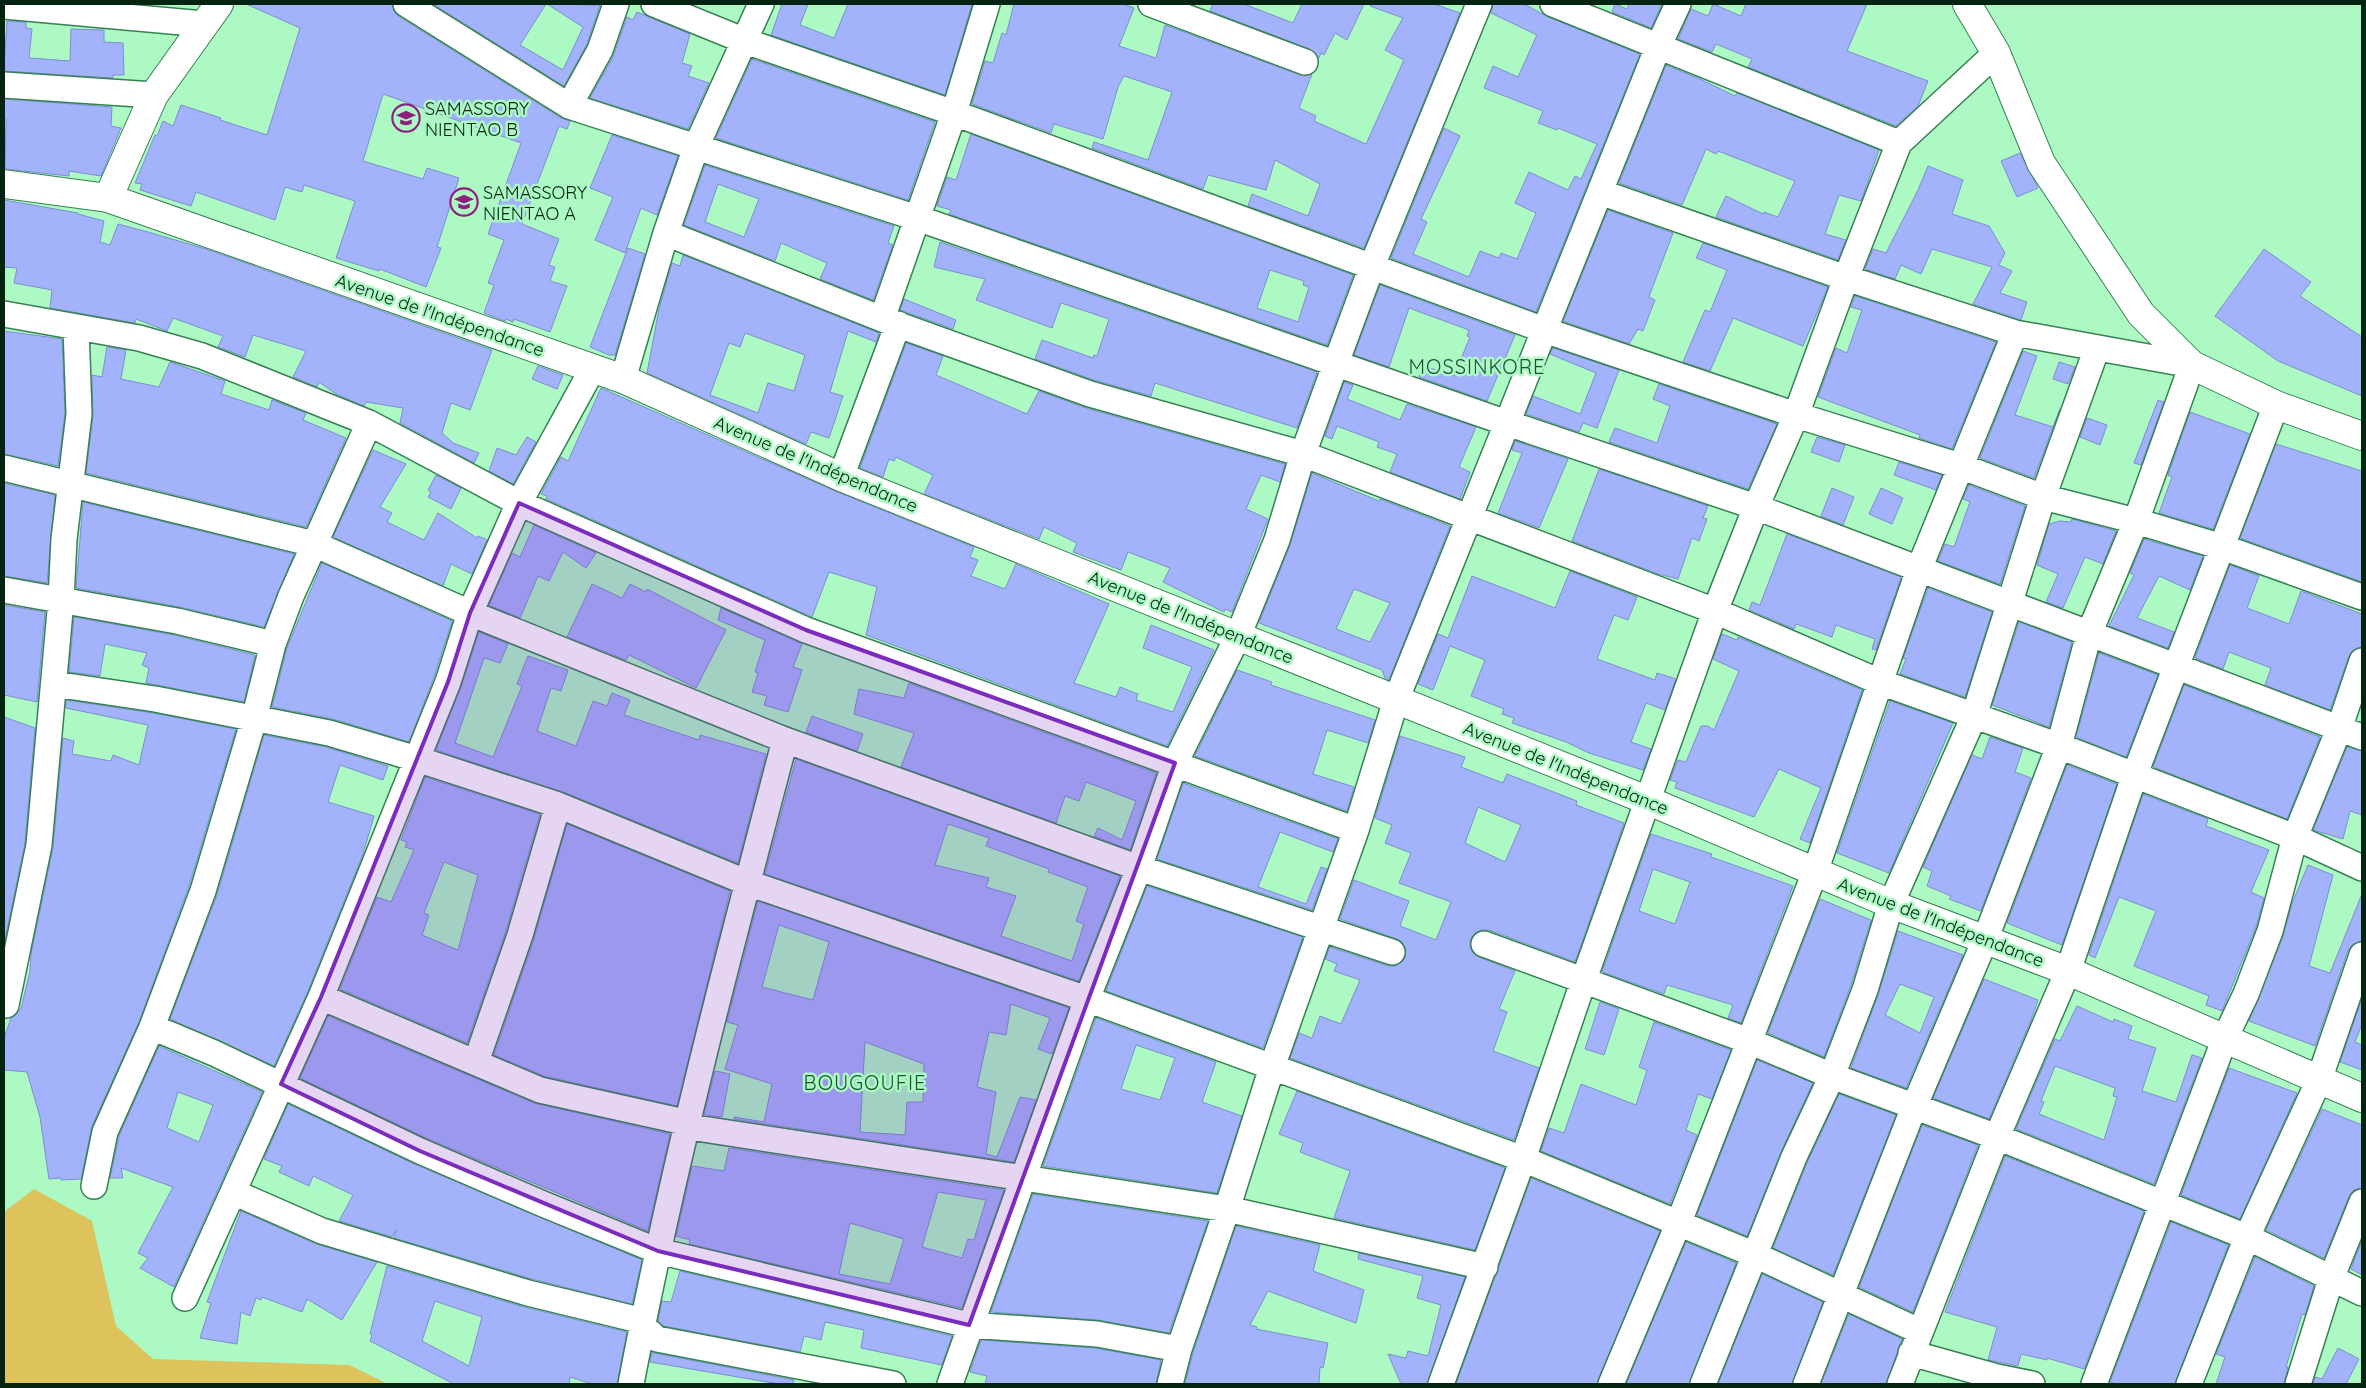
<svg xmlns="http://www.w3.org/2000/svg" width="2366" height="1388" viewBox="0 0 2366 1388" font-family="Quicksand,sans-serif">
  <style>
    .green { fill: #dec25b }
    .building { fill: #a3b3fb; stroke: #7e8dd2; fill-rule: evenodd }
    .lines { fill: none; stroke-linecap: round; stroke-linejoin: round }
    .street-casing { stroke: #368153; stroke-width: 28 }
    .secondary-casing { stroke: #368153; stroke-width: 30 }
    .street { stroke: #fff; stroke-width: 25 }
    .secondary { stroke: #fff; stroke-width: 28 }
    .marked { fill: #7b2cbf; fill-opacity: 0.2; stroke: #7b2cbf; stroke-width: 4; stroke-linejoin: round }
    .labels { text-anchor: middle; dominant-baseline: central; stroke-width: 5; stroke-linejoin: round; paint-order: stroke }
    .poi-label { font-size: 18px; fill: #042411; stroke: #acf9c4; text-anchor: start }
    .street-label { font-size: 18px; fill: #042411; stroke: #acf9c4 }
    .quarter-label { font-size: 20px; letter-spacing: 1px; fill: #195331; stroke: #acf9c4 }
  </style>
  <rect width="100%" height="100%" fill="#acf9c4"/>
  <path class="green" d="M34 1189 92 1221 116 1326 153 1359 349 1365 388 1384H4V1212Z"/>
  <path class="building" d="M246 4H392L394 11 398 16 561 118 570 121 567 129 559 126 522 224 559 239 549 265 555 267 550 281 567 286 550 332 514 319 513 322 506 319 505 321 484 313 494 285 488 283 504 240 488 234 521 143 383 94 363 161 423 179 427 168 459 178 437 247 441 248 426 287 380 269 379 271 336 258 355 201 304 185 302 192 285 187 275 220 196 192 191 206 140 190 142 184 135 183 155 135 157 136 163 121 173 126 181 105 221 118 220 120 267 135 300 28Z
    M433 4H546L520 45 563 70 583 27 547 4 600 5 587 44 564 86Z
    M782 4H808L800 25 834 38 848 4H972L945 95 771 35Z
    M1014 4H1123L1134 8 1119 46 1156 58 1165 25 1300 75 1312 74 1299 108 1316 116 1314 121 1366 144 1404 60 1385 50 1403 18 1370 6V4H1434L1460 13 1364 248 1248 206 1252 194 1308 216 1320 184 1275 160 1266 190 1208 175 1203 189 1092 148 1094 142 1148 160 1172 92 1124 76 1118 87 1103 139 1054 124 1051 133 972 104 985 61 993 63 1002 33 1006 35Z
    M1213 4H1244L1293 23 1302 4H1364L1347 40 1335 33 1324 55 1321 53 1319 58 1310 49 1210 11Z
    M1493 4H1524L1548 17 1640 54 1536 312 1391 258 1444 128 1460 136 1421 219 1427 222 1413 254 1469 277 1480 251 1499 258 1501 253 1517 259 1536 213 1515 203 1529 172 1568 190 1575 176 1581 179 1597 144 1558 128 1557 130 1538 123 1543 111 1484 88 1493 66 1518 77 1537 35 1491 13Z
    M1615 4 1627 9 1629 4H1662L1651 28 1612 12Z
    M1713 4 1741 16 1746 4H1867L1847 51 1928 81 1918 106 1896 126 1748 67 1752 59 1716 44 1712 52 1678 39 1691 9 1708 16Z
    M637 12 690 34 682 63 692 66 688 76 709 83 688 129 590 98 613 57 627 17 633 20Z
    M7 21 26 22V28L32 29 29 58 70 61 71 29 104 30V42L123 43 124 75H113V78L4 71Z
    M752 59 935 122 908 200 716 138Z
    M1666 65 1700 79 1735 96 1737 93 1879 150 1861 201 1839 195 1825 234 1846 240 1838 260 1716 217 1726 196 1763 214 1764 212 1778 217 1795 181 1718 151 1716 154 1706 149 1682 205 1619 183Z
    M4 99 112 107 111 126 121 128 101 176 69 171V176L5 169 6 119H4Z
    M971 134 1353 275 1327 345 949 214 951 210 937 206 947 177 956 180ZM1270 270 1304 281 1303 285 1309 287 1298 322 1257 308Z
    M612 135 678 156 657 215 641 208 625 253 595 240 613 197 590 188Z
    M2020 153 2038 188 2017 197 2001 161Z
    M705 165 894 226 888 243 893 245 873 300 820 279 827 263 781 243 775 261 684 225ZM718 184 759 199 744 237 705 222Z
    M1928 166 1963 180 1952 214 1989 226 2005 253 1999 265 2012 271 2000 293 2027 302 2021 320 1973 304 1992 267 1932 249 1921 274 1901 265 1895 279 1865 269 1873 249 1886 253 1918 190Z
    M4 200 78 213V214L104 221 100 242 110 245 118 224 148 232 206 249 492 350 470 410 451 403 442 433 453 443 479 453 474 463 400 423 403 408 366 402 364 406 336 394 319 382 317 387 293 377 306 351 253 335 245 357 218 347 223 336 173 318 167 331 136 319 135 323 50 308 52 290 14 283 17 268 4 267Z
    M1608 210 1673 233 1650 294 1649 297 1655 300 1643 331 1638 329 1629 344 1563 321Z
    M940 242 1317 372 1297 428 1155 383 1151 396 1094 380 1035 359 1042 340 1093 358 1094 355 1097 356 1109 319 1061 303 1052 328 976 300 985 279 934 267Z
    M1703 243 1828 287 1803 346 1733 318 1710 371 1683 362 1705 310 1710 312 1727 270 1696 258Z
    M628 248 645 254 615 355H609L590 347Z
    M2264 249 2311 282 2300 296 2362 337V396L2278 361 2215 316Z
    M683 255 879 333 876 342 848 331 830 392 843 396 829 438 811 432 806 444 647 373 659 309 672 263 680 266ZM745 333 805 355 794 391 768 383 758 413 710 395 729 343 740 347Z
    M1380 285 1515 335 1487 401 1419 377 1424 366 1454 376 1470 337 1467 336 1469 330 1409 308 1389 367 1354 355Z
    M1855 296 1996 342 1952 449 1919 438 1920 435 1818 397 1836 348 1847 353 1862 310 1851 307Z
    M904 299 956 320 953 329 900 310Z
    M4 331 62 339 65 413 58 466 4 454Z
    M906 343 943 356 936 375 1027 414 1039 391 1086 408 1285 464 1280 482 1261 475 1246 509 1268 519 1232 612 1225 609 1224 612 1163 582 1170 568 1128 552 1121 570 1073 552 1077 543 1044 527 1039 539 924 494 933 475 896 457 894 461 889 459 883 477 860 468Z
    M107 347 126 350 121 379 159 387 170 362 225 381 221 394 269 410 272 400 306 413 303 420 346 438 306 527 86 473 93 416 92 375 102 377Z
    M1553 348 1619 370 1597 428 1583 423 1579 432 1526 414 1533 396 1580 414 1596 373 1550 354Z
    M2023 351 2037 356 2015 415 2053 427 2060 409 2034 478 1980 458Z
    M2059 362 2075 367 2068 384 2053 379Z
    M538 366 563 375 557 389 532 379Z
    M1344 382 1353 385 1347 399 1400 420 1407 404 1476 427 1459 467 1470 472 1460 499 1390 472 1397 454 1377 447 1379 442 1337 426 1332 439 1325 436Z
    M1659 384 1777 424 1748 489 1609 442 1615 428 1657 443 1670 406 1653 399Z
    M601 388 835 491 974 547 970 557 978 560 971 576 1005 589 1016 564 1109 604 1074 683 1116 697 1120 687 1138 694 1136 700 1173 712 1192 667 1143 648 1151 625 1214 650 1167 746 866 635 877 587 829 572 812 617 546 499 547 496 541 494 561 457 568 461Z
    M2158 400 2164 402 2141 465 2134 463Z
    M2190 412 2250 434 2213 529 2159 513 2172 477 2168 475Z
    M2087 418 2107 425 2100 445 2080 437Z
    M527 437 536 442 513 484 489 471 497 448 516 455Z
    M1817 437 1845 445 1839 462 1811 452Z
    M1515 441 1568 459 1539 528 1498 513 1522 453 1512 450Z
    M2276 444 2362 471V582L2240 538Z
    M373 450 406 464 380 507 392 513 387 522 424 540 438 513 477 538 478 536 487 540 472 574 451 564 443 586 333 537Z
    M1899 462 1942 475 1936 490 1894 475Z
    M1599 469 1708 506 1703 518 1707 519 1699 541 1692 538 1678 579 1658 574 1572 541Z
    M1312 473 1379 501 1380 499 1450 526 1389 680 1385 678 1382 670 1259 623 1290 545ZM1354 589 1390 603 1370 642 1336 629Z
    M436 475 461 488 451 509 428 497 431 492 428 490Z
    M4 483 55 495 47 583 4 576Z
    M1969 485 2025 506 2000 584 1938 561 1945 544 1954 547 1970 502 1963 499Z
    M1832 488 1854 497 1843 525 1821 516Z
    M1881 488 1903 498 1892 524 1869 514Z
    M83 502 294 554 264 627 180 607 76 588Z
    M2072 519 2116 531 2103 564 2085 557 2063 608 2046 602 2058 574 2037 565 2049 524 2060 521 2071 522Z
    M534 525 596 553 586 568 563 552 549 581 538 576 520 618 489 605 512 553 520 557Z
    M1787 534 1901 577 1876 650 1872 649 1875 639 1836 625 1832 637 1796 624 1794 629 1749 610 1752 602 1760 605Z
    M2144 539 2203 556 2190 590 2159 576 2137 618 2174 632 2168 648 2109 626 2134 575 2130 573Z
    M322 563 452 621 434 677 409 742 333 719 272 707 287 648Z
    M2230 565 2259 576 2247 608 2289 624 2301 591 2362 614V643L2361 647 2353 650 2349 656 2330 710 2265 685 2271 668 2229 652 2223 669 2195 658Z
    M1570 571 1637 597 1628 620 1614 615 1597 659 1655 680 1657 673 1676 679 1665 710 1646 703 1631 742 1651 749 1643 770 1589 753 1566 742 1512 723 1514 718 1502 714 1504 709 1471 696 1485 660 1450 646 1433 690 1418 684 1438 634 1448 638 1472 576 1555 608Z
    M592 584 622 598 630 584 646 592 647 589 726 630 696 688 629 655 626 660 567 637Z
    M1928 588 1992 612 1965 697 1900 674 1906 659 1903 658Z
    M4 605 45 612 37 702 4 695Z
    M721 608 802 644 793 667 802 670 788 712 764 705 767 696 752 692 758 673 755 672 765 640 718 620Z
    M74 617 174 635 255 655 244 702 146 683 149 668 142 665 147 653 105 644 100 676 69 672Z
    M2019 622 2072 642 2049 727 1992 705Z
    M479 632 508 644 500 663 484 658 455 743 493 757 522 686 517 684 528 656 568 670 561 691 551 688 537 731 576 746 593 701 607 706 612 693 630 700 624 715 699 740 700 735 766 754 738 863 563 792 436 750 461 687Z
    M1722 634 1737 640 1738 637 1862 690 1810 843 1800 839 1821 788 1779 769 1754 817 1675 788 1677 782 1670 780 1678 760 1686 762 1701 726H1708L1714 730 1739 671 1713 659Z
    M2099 653 2158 675 2126 757 2076 737Z
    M1237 670 1272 682 1271 685 1375 720 1368 743 1327 730 1313 774 1354 787 1347 811 1195 756Z
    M909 683 1156 773 1130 850 1094 836 1098 828 1122 840 1136 801 1086 782 1079 801 1065 796 1056 823 901 767 914 733 854 714 859 689 904 698Z
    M2184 685 2320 737 2287 819 2153 767Z
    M66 700 153 713 236 729 189 886 139 1022 92 1126 81 1179 61 1180V1178L49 1179 40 1117 27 1072 4 1070V1038L11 1018 21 1009 30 971 31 954 53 848 63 738 74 741 72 754 111 761 113 755 139 765 148 725 66 708Z
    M1890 701 1953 723 1889 873 1837 853Z
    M812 716 863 734 857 751 806 732Z
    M4 717 35 728 25 843 4 945Z
    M264 735 326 747 388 766 383 780 340 765 328 802 374 816 363 854 308 991 274 1066 170 1019 217 895Z
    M1400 736 1465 757 1461 767 1503 783 1507 774 1577 801 1576 805 1624 823 1575 962 1489 930H1482L1475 933 1470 940V947L1473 953 1479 957 1515 971 1499 1009 1507 1012 1493 1051 1539 1068 1514 1140 1290 1058 1299 1033 1312 1038 1320 1016 1341 1024 1360 980 1334 971 1337 964 1325 959 1330 947 1388 966H1395L1402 962 1405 957 1406 949 1402 942 1397 939 1340 919 1354 880 1409 901 1400 926 1436 940 1451 902 1399 883 1411 853 1385 843 1392 825 1375 818ZM1478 807 1521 825 1505 862 1465 843Z
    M1990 737 2023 748 2015 772 2031 778 1981 911 1949 899 1951 896 1927 886 1932 871 1923 867 1972 755 1982 759Z
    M2347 747 2362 751V815L2350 811 2343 839 2313 830Z
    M796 759 1120 876 1079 981 765 874ZM948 824 989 838 986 846 1049 869 1048 872 1088 887 1076 921 1084 924 1072 961 1001 936 1016 896 986 887 989 878 935 865Z
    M2067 765 2117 784 2062 945 2007 923Z
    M425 777 540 814 506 931 467 1043 340 989 377 897 391 902 414 850 405 847 407 842 401 840ZM444 862 478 875 458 950 422 935 429 915 424 913Z
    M1183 783 1338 839 1333 852 1280 832 1258 887 1306 904 1321 867 1327 869 1312 910 1157 859Z
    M2143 794 2208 819 2206 826 2269 850 2251 892 2264 898 2256 927 2222 1011 2206 1005 2209 996 2134 966 2156 911 2119 897 2095 958 2089 955Z
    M567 824 730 891 677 1106 544 1076 494 1055 534 939Z
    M1651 834 1712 854 1711 857 1793 886 1741 1023 1728 1018 1733 1005 1667 985 1664 994 1602 972ZM1653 869 1690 882 1675 924 1639 911Z
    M2308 865 2333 875 2309 966 2330 973 2362 894V941L2353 944 2348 950 2315 1046 2249 1021 2283 936 2293 901Z
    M1147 886 1303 937 1263 1048 1106 991Z
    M1820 899 1871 920 1851 985 1824 1057 1768 1033Z
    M758 901 1069 1008 1052 1054 1038 1049 1050 1018 1011 1004 1006 1035 989 1032 977 1087 996 1092 986 1154 997 1157 1020 1097 1036 1100 1014 1162 734 1119V1117L764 1122 772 1084 725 1069 738 1025 727 1022ZM779 925 829 942 813 1000 762 987ZM865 1042 924 1064 923 1102H907L905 1135 860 1132Z
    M1898 931 1963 955 1906 1088 1851 1068 1878 995ZM1900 984 1934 997 1920 1033 1885 1015Z
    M1984 979 2038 1000 2031 1020 1989 1119 1933 1098Z
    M2362 998V1024L2355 1042 2362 1045V1070L2340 1062Z
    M1600 1002 1619 1009 1604 1055 1585 1049Z
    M2077 1006 2113 1022 2114 1019 2132 1026 2128 1039 2156 1048 2142 1091 2176 1102 2192 1055 2202 1058 2154 1184 2016 1129 2055 1039 2060 1041ZM2055 1066 2115 1088 2113 1096 2117 1097 2104 1140 2039 1114 2044 1102 2041 1101Z
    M328 1016 534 1103 670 1134 648 1231 426 1138 300 1078Z
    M1096 1018 1216 1062 1202 1102 1242 1116 1217 1193 1043 1166ZM1136 1045 1175 1058 1160 1100 1121 1089Z
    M1654 1022 1731 1050 1712 1099 1698 1094 1686 1130 1697 1135 1670 1204 1541 1151 1549 1128 1564 1133 1581 1084 1636 1105 1647 1070 1639 1067Z
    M159 1046 262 1092 174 1287 140 1268 148 1258 138 1253 173 1187 121 1168 123 1178H110L119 1136ZM178 1092 213 1105 199 1142 167 1128Z
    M1757 1060 1813 1083 1781 1152 1747 1236 1697 1215Z
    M2229 1068 2297 1093 2240 1219 2181 1195Z
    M715 1071 730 1074 722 1117 704 1115Z
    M1297 1091 1505 1168 1475 1250 1334 1218 1350 1171 1300 1152 1303 1143 1279 1134Z
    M1839 1094 1896 1115 1833 1275 1773 1248 1807 1163Z
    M288 1104 414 1164 642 1260 632 1304 532 1279 394 1238 396 1230 392 1237 339 1221 353 1195 313 1176 309 1186 279 1172 282 1166 264 1159Z
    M2322 1109 2362 1125V1188L2354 1190 2349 1196 2324 1258 2266 1230Z
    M1922 1125 1978 1145 1913 1312 1859 1287Z
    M729 1148 1004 1190 962 1308 689 1244 690 1240 676 1236 692 1166 724 1171ZM938 1192 986 1200 974 1240 968 1239 962 1258 922 1247ZM850 1223 904 1239 890 1284 839 1274Z
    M2005 1156 2144 1211 2084 1369 2047 1358V1360L2021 1354 2018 1366 1988 1360 1997 1327 1945 1312Z
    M1531 1178 1660 1231 1597 1384H1456Z
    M1033 1194 1208 1221 1169 1333 1098 1320 991 1312Z
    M241 1211 316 1244 377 1262 342 1320 307 1299 302 1312 262 1297 261 1300 256 1298 250 1316 241 1312 237 1344 200 1338 211 1303 207 1302Z
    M2171 1222 2228 1245 2175 1384H2116L2110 1382Z
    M1236 1226 1320 1245 1313 1271 1364 1290 1356 1323 1268 1291 1250 1325 1257 1327 1256 1329 1328 1343 1323 1368 1320 1367 1319 1384H1185L1193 1353Z
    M2362 1240V1275L2351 1269Z
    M1686 1242 1736 1263 1689 1384H1626Z
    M1359 1253 1465 1277 1427 1384H1401L1388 1354 1406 1358 1408 1351 1428 1356 1441 1305 1417 1298 1423 1276 1358 1259Z
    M2255 1257 2314 1286 2305 1315 2302 1314 2286 1367H2288L2284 1384H2216L2225 1357 2216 1354Z
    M387 1266 524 1307 627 1332 617 1384H592L570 1377 569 1384H454L370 1341 372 1335 370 1334ZM435 1301 482 1317 469 1366 422 1341Z
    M680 1271 952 1336 942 1365 861 1348 864 1330 825 1322 821 1340 804 1336 800 1352 664 1326 658 1321 662 1301 671 1302Z
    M1762 1274 1823 1302 1792 1384H1718Z
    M1849 1314 1902 1339 1886 1384H1821Z
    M981 1340 1095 1348 1161 1360 1156 1384H985L987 1376 970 1372Z
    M2338 1348 2359 1359 2346 1384H2313L2315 1377 2322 1379Z
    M652 1352 654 1353 794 1380 793 1384H779L650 1362Z"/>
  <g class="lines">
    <g class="street-casing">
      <path id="street" d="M406 4 569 106 917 218 1507 423 1756 507 2362 737
        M654 4 745 41 954 113 1544 330 1796 415 1960 466 2043 497 2136 521 2222 547 2362 597
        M1151 4 1305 62
        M1553 4 1899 143
        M4 6 204 24
        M4 85 154 95
        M569 106 600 50 616 4
        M1600 192 1846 278 2015 333 2192 365 2136 521 2089 634 2059 746 1985 940 1914 1107 1806 1384
        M666 233 882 319 1090 394 1303 454 1715 611 1880 682 2059 746 2295 837 2362 868
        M4 314 139 338 202 356 369 423 519 503 806 630 1356 830
        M882 319 954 113 987 4
        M593 368 519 503 470 613 448 682 321 997 233 1192 322 1231 528 1293 635 1319 657 1339 893 1384
        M623 379 666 233 696 147 761 4
        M4 468 314 544 470 613 785 740 1139 868 1392 952
        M841 477 898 324
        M4 590 177 621 273 644
        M54 684 155 699 329 733 417 759 558 805 748 883 1087 999 1523 1159 1753 1254 1919 1331
        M1484 944 1749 1041 1832 1076 1997 1137 2247 1237 2362 1293
        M321 997 540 1090 689 1123 696 1128 1227 1209 1485 1267
        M6 1005 39 845 61 600 64 539 79 414 76 327
        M152 1027 214 1053 420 1151 543 1204 658 1251 969 1325 1097 1334 1179 1349
        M476 1062 520 935 558 805
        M94 1186 105 1132 152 1027 203 891 254 719 273 644 291 596 369 423
        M185 1298 233 1192
        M1911 1353 1997 1377 2032 1384
        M631 1384C672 1168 729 953 785 740
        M950 1384 1087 999 1139 868 1175 763 1238 636 1277 540 1303 454 1336 363 1372 266 1479 4
        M1170 1384 1179 1349 1227 1209 1272 1067 1356 830 1396 700 1658 47 1678 4
        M1441 1384 1523 1159 1583 982 1715 611 1756 507 1796 415 1846 278 1899 143 1996 53
        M1611 1384 1679 1222 1815 872 1919 569 2015 333
        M1703 1384 1794 1157 1832 1076 1865 990 1891 904 1974 716 2043 497 2097 348
        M1900 1384 1997 1137 2068 971 2135 774 2276 405
        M2094 1384 2225 1038 2246 994 2270 931 2295 837 2339 729 2362 661
        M2189 1384 2247 1237 2319 1080 2362 955
        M2298 1384 2331 1279 2362 1202"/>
    </g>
    <g class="secondary-casing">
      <path id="secondary" d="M1967 4 1996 53 2041 163 2141 314 2192 365 2276 405 2362 436
        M4 184 108 198 623 379 841 477 1649 801 1891 904 2068 971 2362 1098
        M108 198 154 95 219 4"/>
    </g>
    <use href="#street" class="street"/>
    <use href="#secondary" class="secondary"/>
  </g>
  <path class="marked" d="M519 503 806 630 1175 763 969 1325 658 1251 420 1151 281 1084 321 997 448 682 470 613Z"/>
  <defs>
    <g id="school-ring" transform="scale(1.4375)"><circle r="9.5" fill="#acf9c4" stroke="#8e1e80" stroke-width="1.5"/><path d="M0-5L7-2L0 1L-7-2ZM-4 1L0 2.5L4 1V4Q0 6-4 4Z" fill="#8e1e80"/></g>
  </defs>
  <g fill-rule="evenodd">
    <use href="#school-ring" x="406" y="118"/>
    <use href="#school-ring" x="464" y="202"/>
  </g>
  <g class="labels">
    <g class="poi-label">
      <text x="425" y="108">SAMASSORY<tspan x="425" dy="21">NIENTAO B</tspan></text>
      <text x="483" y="192">SAMASSORY<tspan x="483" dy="21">NIENTAO A</tspan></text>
    </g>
    <g class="street-label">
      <text transform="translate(440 315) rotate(19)">Avenue de l'Indépendance</text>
      <text transform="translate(816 464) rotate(23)">Avenue de l'Indépendance</text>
      <text transform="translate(1191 617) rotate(22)">Avenue de l'Indépendance</text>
      <text transform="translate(1566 768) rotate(22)">Avenue de l'Indépendance</text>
      <text transform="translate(1941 922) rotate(21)">Avenue de l'Indépendance</text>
    </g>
    <g class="quarter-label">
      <text x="1477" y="366">MOSSINKORE</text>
      <text x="865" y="1082">BOUGOUFIE</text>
    </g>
  </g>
  <rect width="2366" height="1388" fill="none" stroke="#042411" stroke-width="10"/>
</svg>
